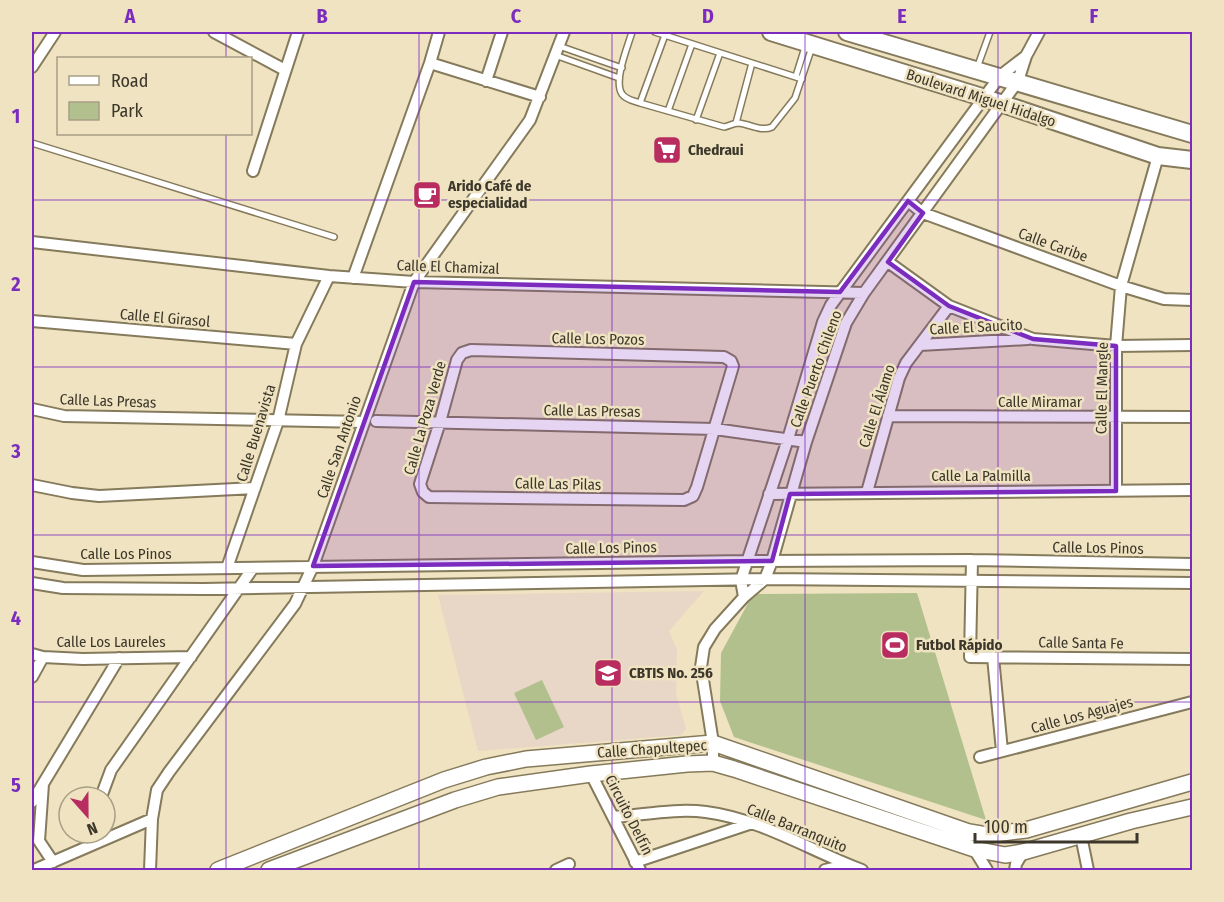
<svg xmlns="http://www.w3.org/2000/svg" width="1224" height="902" viewBox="0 0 1224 902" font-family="'Fira Sans Condensed',sans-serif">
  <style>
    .education { fill: #e8d6c6 }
    .green { fill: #b1c08d }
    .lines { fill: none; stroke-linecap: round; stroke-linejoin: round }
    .lane-casing { stroke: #857a5b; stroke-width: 8 }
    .street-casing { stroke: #857a5b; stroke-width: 14 }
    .secondary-casing { stroke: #857a5b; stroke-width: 18 }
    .primary-casing { stroke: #857a5b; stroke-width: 20 }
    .lane { stroke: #fff; stroke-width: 5 }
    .street { stroke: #fff; stroke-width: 10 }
    .secondary { stroke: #fff; stroke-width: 15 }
    .primary { stroke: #fff; stroke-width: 16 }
    .marked { fill: #7b2cbf; fill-opacity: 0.2; stroke: #7b2cbf; stroke-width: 4.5; stroke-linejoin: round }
    .grid { fill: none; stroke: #7b2cbf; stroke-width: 1.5; stroke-opacity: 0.55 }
    .labels { text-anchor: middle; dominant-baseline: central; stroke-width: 5; stroke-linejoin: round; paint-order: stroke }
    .street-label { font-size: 15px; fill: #3c372a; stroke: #efe3c1 }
    .poi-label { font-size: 15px; font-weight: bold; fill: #3c372a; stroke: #efe3c1; text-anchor: start }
    .neatline { fill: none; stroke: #7b2cbf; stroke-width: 2 }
    .grid-label { font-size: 20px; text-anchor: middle; font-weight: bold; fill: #7b2cbf }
  </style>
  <rect width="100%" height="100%" fill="#efe3c1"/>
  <path class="education" d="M704 591 669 631 677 650 676 694 686 729 681 735 478 751 438 595Z"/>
  <path class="green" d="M917 593 986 820 734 737 720 701 721 653 753 594Z
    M542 680 564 727 536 740 514 693Z"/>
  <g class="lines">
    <g class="lane-casing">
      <path id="lane" d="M632 32C628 46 613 81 622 94 626 100 635 101 640 103L724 127C729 126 734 123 738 123 750 124 761 132 772 127L795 98 812 47
        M655 32 802 79
        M559 46 622 68
        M555 55 619 78
        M977 68 990 32
        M796 76 806 44
        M640 103 665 35
        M668 111 692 44
        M696 120 720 53
        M736 123 752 63
        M32 143 334 237"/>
    </g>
    <g class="street-casing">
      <path id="street" d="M214 32 285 70
        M430 63 540 97
        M32 67 55 32
        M486 81 502 32
        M253 171 298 32
        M908 201 923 213 1121 286 1164 299 1192 300
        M32 242 329 276 414 282 864 293
        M888 262 949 306 1033 339 1116 346 1192 345
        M353 278 430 63 439 32
        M32 321 296 344
        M920 345 1028 339
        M471 350 724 357 731 361 733 366 697 487 693 496 684 500 429 497 423 492 420 484 440 422 457 360 462 353Z
        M32 409 64 416 364 422
        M888 416 1192 417
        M376 421 715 429 806 442
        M32 485 72 493 99 496 255 488
        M1116 491V346L1121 286 1158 156
        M867 492 899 378 906 363 949 306
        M769 494 1192 490
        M972 560 970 657 1192 659
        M32 562 83 570 748 561 972 560 1192 564
        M227 568 278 421 296 344 329 276
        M32 583 63 588 204 589 765 579 1192 583
        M744 597 741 580 788 439 823 322 831 305 1000 76 1026 56
        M32 654 43 657 83 659 191 657
        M993 657 1002 751
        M32 677 43 657
        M980 757 1192 702
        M713 763V743L701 667 704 647 715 629 744 597 765 579 772 561 806 442 846 323 864 293 1018 81 1026 56 1039 32
        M591 774 640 870
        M43 784 39 841 53 862
        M101 797 111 770 253 568
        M32 802 119 658
        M613 817C643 815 676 808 706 812 761 819 811 851 862 870
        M1081 836 1088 870
        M974 849 987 870
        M635 862 752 823
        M34 870 152 819
        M150 870 152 819 157 790 169 772 295 604 313 566 414 282 530 120 564 32
        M556 870 569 864
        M825 870 847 865
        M1015 870 1016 864 1023 852"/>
    </g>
    <g class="secondary-casing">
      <path id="secondary" d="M218 870 444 780 486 767 526 759 713 743 969 832 987 835 1026 830 1192 782
        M269 870 455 800 498 787 591 774 687 764 713 763 734 769 974 849 1005 855 1023 852 1131 821 1192 807"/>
    </g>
    <g class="primary-casing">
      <path id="primary" d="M771 32 985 98 1158 156 1192 160
        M847 32 1192 134"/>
    </g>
    <use href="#lane" class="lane"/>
    <use href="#street" class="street"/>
    <use href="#secondary" class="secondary"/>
    <use href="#primary" class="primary"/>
  </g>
  <path class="marked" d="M908 201 923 213 888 262 949 306 1033 339 1116 346V491L790 494 772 561 313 566 414 282 840 292Z"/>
  <path class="grid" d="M226 32V58M419 32V870M612 32V870M805 32V870M998 32V870M226 134V870M32 200H1192M32 367H1192M32 535H1192M32 702H1192"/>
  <defs>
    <g id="supermarket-square" transform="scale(1.5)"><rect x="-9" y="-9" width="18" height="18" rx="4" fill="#b92c60" stroke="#efe3c1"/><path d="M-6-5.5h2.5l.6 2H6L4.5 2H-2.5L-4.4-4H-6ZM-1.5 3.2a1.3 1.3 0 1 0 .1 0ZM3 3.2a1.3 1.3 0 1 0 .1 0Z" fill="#fff"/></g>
    <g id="cafe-square" transform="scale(1.5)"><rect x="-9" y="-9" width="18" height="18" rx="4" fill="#b92c60" stroke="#efe3c1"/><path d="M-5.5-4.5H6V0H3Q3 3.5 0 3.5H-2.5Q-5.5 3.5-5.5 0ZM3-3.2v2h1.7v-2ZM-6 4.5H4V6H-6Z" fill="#fff"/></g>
    <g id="stadium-square" transform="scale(1.5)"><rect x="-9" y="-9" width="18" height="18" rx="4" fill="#b92c60" stroke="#efe3c1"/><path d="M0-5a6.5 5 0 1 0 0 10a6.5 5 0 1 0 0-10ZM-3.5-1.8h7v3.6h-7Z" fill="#fff"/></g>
    <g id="university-square" transform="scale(1.5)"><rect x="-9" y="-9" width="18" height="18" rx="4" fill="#b92c60" stroke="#efe3c1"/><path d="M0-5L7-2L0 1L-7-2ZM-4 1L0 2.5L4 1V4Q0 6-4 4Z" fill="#fff"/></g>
  </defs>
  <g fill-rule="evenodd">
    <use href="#supermarket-square" x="667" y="150"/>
    <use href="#cafe-square" x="427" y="195"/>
    <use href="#stadium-square" x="895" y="645"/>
    <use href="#university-square" x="608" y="673"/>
  </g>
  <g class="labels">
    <g class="street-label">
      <text transform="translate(981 98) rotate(18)">Boulevard Miguel Hidalgo</text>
      <text transform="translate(1053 245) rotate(20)">Calle Caribe</text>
      <text transform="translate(448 267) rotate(2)">Calle El Chamizal</text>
      <text transform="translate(165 318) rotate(5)">Calle El Girasol</text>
      <text transform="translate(976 327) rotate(-3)">Calle El Saucito</text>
      <text transform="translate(598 339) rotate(1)">Calle Los Pozos</text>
      <text transform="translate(816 369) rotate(-70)">Calle Puerto Chileno</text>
      <text transform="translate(1102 388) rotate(-89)">Calle El Mangle</text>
      <text transform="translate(108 401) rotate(2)">Calle Las Presas</text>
      <text x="1040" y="402">Calle Miramar</text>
      <text transform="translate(877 406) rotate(-72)">Calle El Álamo</text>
      <text transform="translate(592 411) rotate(1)">Calle Las Presas</text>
      <text transform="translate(425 418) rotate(-74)">Calle La Poza Verde</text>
      <text transform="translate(256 433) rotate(-73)">Calle Buenavista</text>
      <text transform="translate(339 447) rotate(-71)">Calle San Antonio</text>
      <text x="981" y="476">Calle La Palmilla</text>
      <text transform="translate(558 484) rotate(1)">Calle Las Pilas</text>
      <text transform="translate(611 548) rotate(-1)">Calle Los Pinos</text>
      <text transform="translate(1098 548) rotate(1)">Calle Los Pinos</text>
      <text x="126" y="554">Calle Los Pinos</text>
      <text x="111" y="642">Calle Los Laureles</text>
      <text transform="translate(1081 643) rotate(1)">Calle Santa Fe</text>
      <text transform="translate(1082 715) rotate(-15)">Calle Los Aguajes</text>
      <text transform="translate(652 749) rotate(-4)">Calle Chapultepec</text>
      <text transform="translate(629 815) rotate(63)">Circuito Delfín</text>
      <text transform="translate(797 828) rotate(22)">Calle Barranquito</text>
    </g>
    <g class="poi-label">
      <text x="688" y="150">Chedraui</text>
      <text x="448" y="186">Arido Café de<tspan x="448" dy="17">especialidad</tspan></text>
      <text x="916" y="645">Futbol Rápido</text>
      <text x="629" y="673">CBTIS No. 256</text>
    </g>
  </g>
  <rect width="1224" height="902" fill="none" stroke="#efe3c1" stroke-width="66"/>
  <rect x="57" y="57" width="195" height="78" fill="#efe3c1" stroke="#a79e85" stroke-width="1.5"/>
  <rect x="69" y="76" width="30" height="9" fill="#ffffff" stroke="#a79e85" stroke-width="1.5"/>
  <text x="111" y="87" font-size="18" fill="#3c372a">Road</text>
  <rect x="69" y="102" width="30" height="18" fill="#b1c08d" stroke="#a79e85" stroke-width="1.5"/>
  <text x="111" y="117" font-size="18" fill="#3c372a">Park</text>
  <g transform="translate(87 815) rotate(159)"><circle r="28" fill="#efe3c1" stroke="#a79e85" stroke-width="1.5"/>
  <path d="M0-4.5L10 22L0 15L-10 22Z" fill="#b92c60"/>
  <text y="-9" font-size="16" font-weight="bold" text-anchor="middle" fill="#3c372a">N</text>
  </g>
  <path d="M975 833v9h162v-9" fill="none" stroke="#3c372a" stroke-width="3"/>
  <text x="984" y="833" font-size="18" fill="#3c372a" stroke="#efe3c1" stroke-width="4.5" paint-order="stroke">100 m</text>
  <rect x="33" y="33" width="1158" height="836" class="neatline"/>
  <g class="grid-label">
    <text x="130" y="23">A</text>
    <text x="322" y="23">B</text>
    <text x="516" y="23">C</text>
    <text x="708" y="23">D</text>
    <text x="902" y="23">E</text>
    <text x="1094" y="23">F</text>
    <text x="16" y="123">1</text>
    <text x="16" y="291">2</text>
    <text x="16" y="458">3</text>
    <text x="16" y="625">4</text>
    <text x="16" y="792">5</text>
  </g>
</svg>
